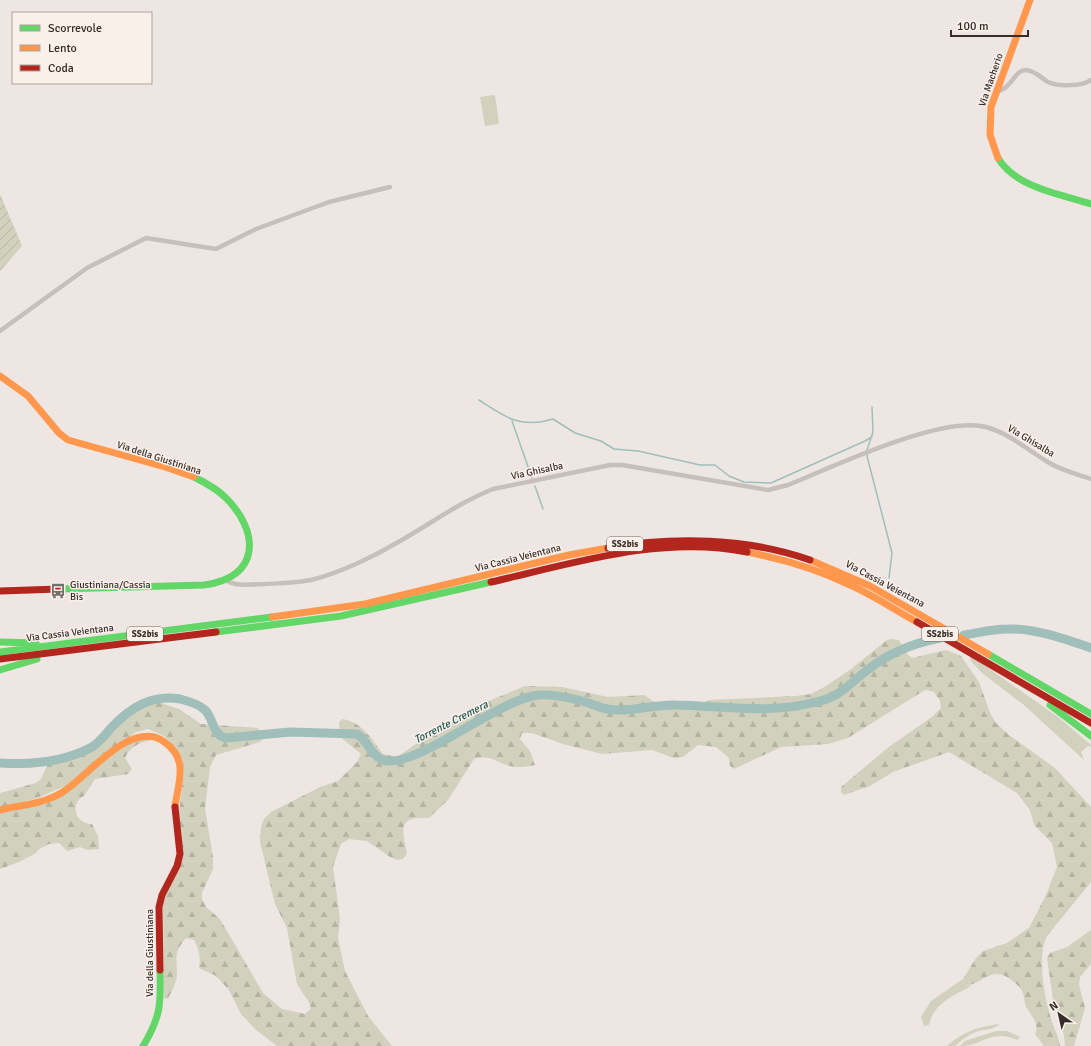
<svg xmlns="http://www.w3.org/2000/svg" width="1091" height="1046" viewBox="0 0 1091 1046" font-family="Signika,sans-serif">
  <style>
    .green { fill: #d1d1bd }
    .forest { fill: url(#forest-firs) }
    .garden { fill: url(#garden-furrows) }
    .lines { fill: none; stroke-linecap: round; stroke-linejoin: round }
    .stream { stroke: #a0bfba; stroke-width: 1.5 }
    .river { stroke: #a0bfba; stroke-width: 9 }
    .street { stroke: #c6bfbb; stroke-width: 4.5 }
    .fast { stroke: #63d668; stroke-width: 7 }
    .slow { stroke: #ff974d; stroke-width: 7 }
    .jam { stroke: #b3261e; stroke-width: 7 }
    .labels { text-anchor: middle; dominant-baseline: central; stroke-width: 3; stroke-linejoin: round; paint-order: stroke }
    .shield { fill: #f9f0ea; stroke: #716763; stroke-width: 1 }
    .shield-label { font-size: 9px; font-weight: bold; fill: #372c29 }
    .street-label { font-size: 10px; fill: #372c29; stroke: #f9f0ea }
    .poi-label { font-size: 10px; fill: #372c29; stroke: #f9f0ea; text-anchor: start }
    .water-label { font-size: 11px; font-style: italic; fill: #205753; stroke: #f9f0ea }
  </style>
  <defs>
    <pattern id="forest-firs" width="22" height="20" patternUnits="userSpaceOnUse"><rect width="22" height="20" fill="#d1d1bd"/><path d="M5 1l3.5 6h-7zM16 11l3.5 6h-7z" fill="#b4b4a2"/></pattern>
    <pattern id="garden-furrows" width="10" height="10" patternUnits="userSpaceOnUse"><rect width="10" height="10" fill="#d1d1bd"/><path d="M-1 1l2-2M0 10L10 0M9 11l2-2" fill="none" stroke="#b4b4a2"/></pattern>
  </defs>
  <rect width="100%" height="100%" fill="#eee6e2"/>
  <path class="green" d="M495 95 499 124 485 126 480 97Z
    M971 656 1058 717 1091 745V747L1088 746 1081 752 1084 760 1024 705 982 673 970 660Z
    M963 979 964 985 971 986C953 996 933 1004 929 1025L924 1026 921 1017 931 1001Z
    M1000 1024C994 1030 984 1029 976 1032 968 1035 961 1040 955 1046H947C965 1031 977 1027 1000 1024Z
    M996 1031H1007L1020 1037 1018 1040C991 1028 982 1046 960 1046L965 1041Z"/>
  <path class="forest" d="M891 639 899 640 907 654 912 658 946 650 961 656 979 682 990 713 996 723 1009 735 1055 768 1091 807V882L1047 936C1036 957 1045 1000 1052 1022 1055 1030 1059 1038 1060 1046H1044L1035 1034C1040 1024 1031 1016 1027 1008 1024 1004 1025 998 1023 993 1020 985 1005 973 996 974 983 975 976 987 964 985L963 979 976 958 983 951 1007 943 1029 928 1046 895 1057 867 1052 843 1034 825 1030 810 1017 793 949 752 893 772 870 786 844 795 841 792V787L890 746 932 717 941 708 940 701 934 692 925 690 848 738 828 744 781 747 734 769 730 766 729 758 716 747 698 745 683 757 674 758 652 750 602 754 563 744 532 733H522L520 739 530 751 535 765C526 767 518 768 510 766 495 762 491 754 474 759L448 800 429 818C397 816 402 829 407 854L403 859 398 860 390 857 367 841 349 839 341 844 333 867 340 919 338 938 345 971 368 1016 392 1046H277L255 1029 241 1014 229 990 216 976 199 968C201 957 199 949 194 940L186 938C173 953 177 957 177 975 177 982 171 992 168 999L164 998 163 904 168 887 180 867 179 811 184 771 182 760 175 747 164 736 148 729 136 732 65 786 35 799 0 807V793L36 783 41 779 48 764 53 761 75 756 96 747 103 742 113 724 128 713 151 703 158 702 179 709 201 724 258 728 263 737 260 742 216 755 210 767 205 809 213 857V869L202 893V899L206 907 220 919 263 993 282 1009 305 1014 311 1009 309 1002 297 984 287 928 275 904 260 842 261 827 264 819 271 812 320 787 338 781 357 762 361 754 340 737 339 722 342 719C363 722 372 740 383 754L397 757 442 726 491 700 525 686 562 687 608 697 644 695 656 703 700 705 708 700 796 696 811 694 826 686 851 669 887 640Z
    M133 739H149V741C139 742 129 748 125 758L132 769 128 774 95 779C91 784 89 789 86 793 84 797 79 798 77 802 72 814 81 824 92 824L98 836 99 849 87 850 80 847 67 851 59 843 49 844 39 849 36 853 19 862 0 869V812L47 800Z
    M1091 930V964L1080 977 1079 985 1085 1008 1074 1046H1065L1064 1035 1053 999 1047 958 1050 953 1067 947Z"/>
  <path class="garden" d="M0 194 22 246 0 271Z"/>
  <g class="lines">
    <path class="stream" d="M479 400C505 417 520 429 553 419L575 433 601 441 614 449 638 451 700 465H715L729 476 744 482 771 483 865 441 872 437
      M872 407 873 432 867 450V456L892 553 889 578
      M512 421 532 478
      M535 486 543 509"/>
    <path class="river" d="M964 635C978 633 992 629 1007 629 1034 628 1065 639 1091 648
      M0 763C30 765 64 762 92 747 100 742 105 735 111 728 130 708 151 694 180 699 188 701 199 704 205 710 214 719 212 735 226 738L290 732 357 734C369 741 370 755 383 760 414 771 499 698 539 695 555 694 571 698 586 702 596 706 605 710 616 710 636 711 656 704 676 705 722 706 767 714 812 703 841 697 844 688 866 671 887 654 914 643 940 638"/>
    <path class="street" d="M997 91C1012 89 1014 70 1026 70 1036 71 1041 78 1048 82 1058 87 1082 86 1091 80
      M0 331 87 268 146 238 216 249 256 229 329 202 390 187
      M227 581C238 587 253 584 266 584 281 583 296 583 311 580 340 573 375 556 400 541 432 523 458 503 493 489L610 465H622L768 490 788 485C833 467 941 415 986 427 1008 433 1027 449 1046 461 1060 470 1076 474 1091 479"/>
    <path class="fast" d="M998 158C1016 188 1061 194 1091 204
      M59 589 204 585C261 578 260 531 225 497 216 488 204 482 194 477
      M216 632 341 616 491 582
      M0 642 36 643
      M0 652 272 617
      M988 654 1091 714
      M0 670 37 659
      M1050 705 1091 736
      M143 1046C161 1017 161 1003 160 970"/>
    <path class="slow" d="M998 158 990 135 991 107 1030 0
      M0 376 28 396 59 433 68 440 165 467 194 477
      M747 552C783 559 817 569 850 585 873 595 895 610 917 622
      M810 560 870 586 988 654
      M272 617 365 604 569 555 608 548
      M0 810C20 805 43 804 61 793 87 778 130 719 163 741 190 759 178 782 175 807"/>
    <path class="jam" d="M608 548C674 536 747 538 810 560
      M491 582C575 563 660 535 747 552
      M0 591 59 589
      M917 622 1091 723
      M0 659 216 632
      M160 970 159 907 162 895 177 866 180 854 175 807"/>
  </g>
  <defs>
    <g id="bus-bare" transform="scale(1.2)"><path d="M-5-6H5V4H4V6H2V4H-2V6H-4V4H-5ZM-3.5-4V0h7V-4ZM-3.5 1.2v1.5H-2V1.2ZM2 1.2v1.5H3.5V1.2Z" fill="#776d6a" stroke="#f9f0ea" stroke-width="2.5" paint-order="stroke"/></g>
  </defs>
  <g fill-rule="evenodd">
    <use href="#bus-bare" x="58" y="591"/>
  </g>
  <g class="labels">
    <g class="shield">
      <rect x="607" y="537" width="36" height="14" rx="3"/>
      <rect x="127" y="627" width="36" height="14" rx="3"/>
      <rect x="922" y="627" width="36" height="14" rx="3"/>
    </g>
    <g class="shield-label">
      <text x="625" y="544">SS2bis</text>
      <text x="145" y="634">SS2bis</text>
      <text x="940" y="634">SS2bis</text>
    </g>
    <g class="street-label">
      <text transform="translate(991 80) rotate(-71)">Via Macherio</text>
      <text transform="translate(1031 441) rotate(31)">Via Ghisalba</text>
      <text transform="translate(159 458) rotate(18)">Via della Giustiniana</text>
      <text transform="translate(537 471) rotate(-12)">Via Ghisalba</text>
      <text transform="translate(518 558) rotate(-14)">Via Cassia Veientana</text>
      <text transform="translate(885 584) rotate(28)">Via Cassia Veientana</text>
      <text transform="translate(70 633) rotate(-7)">Via Cassia Veientana</text>
      <text transform="translate(150 953) rotate(-90)">Via della Giustiniana</text>
    </g>
    <g class="poi-label">
      <text x="70" y="585">Giustiniana/Cassia<tspan x="70" dy="12">Bis</tspan></text>
    </g>
    <g class="water-label">
      <text transform="translate(451 722) rotate(-27)">Torrente Cremera</text>
    </g>
  </g>
  <rect x="12" y="12" width="140" height="72" fill="#f9f0ea" stroke="#aba29d"/>
  <rect x="20" y="25" width="20" height="6" fill="#63d668" stroke="#aba29d"/>
  <text x="48" y="32" font-size="12" fill="#372c29">Scorrevole</text>
  <rect x="20" y="45" width="20" height="6" fill="#ff974d" stroke="#aba29d"/>
  <text x="48" y="52" font-size="12" fill="#372c29">Lento</text>
  <rect x="20" y="65" width="20" height="6" fill="#b3261e" stroke="#aba29d"/>
  <text x="48" y="72" font-size="12" fill="#372c29">Coda</text>
  <g transform="translate(1059 1014) rotate(326)" stroke="#f9f0ea" stroke-width="3" paint-order="stroke">
  <path d="M0-3L7 15L0 10L-7 15Z" fill="#372c29"/>
  <text y="-6" font-size="11" font-weight="bold" text-anchor="middle" fill="#372c29">N</text>
  </g>
  <path d="M951 30v6h77v-6" fill="none" stroke="#372c29" stroke-width="2"/>
  <text x="957" y="30" font-size="12" fill="#372c29" stroke="#f9f0ea" stroke-width="3" paint-order="stroke">100 m</text>
</svg>
